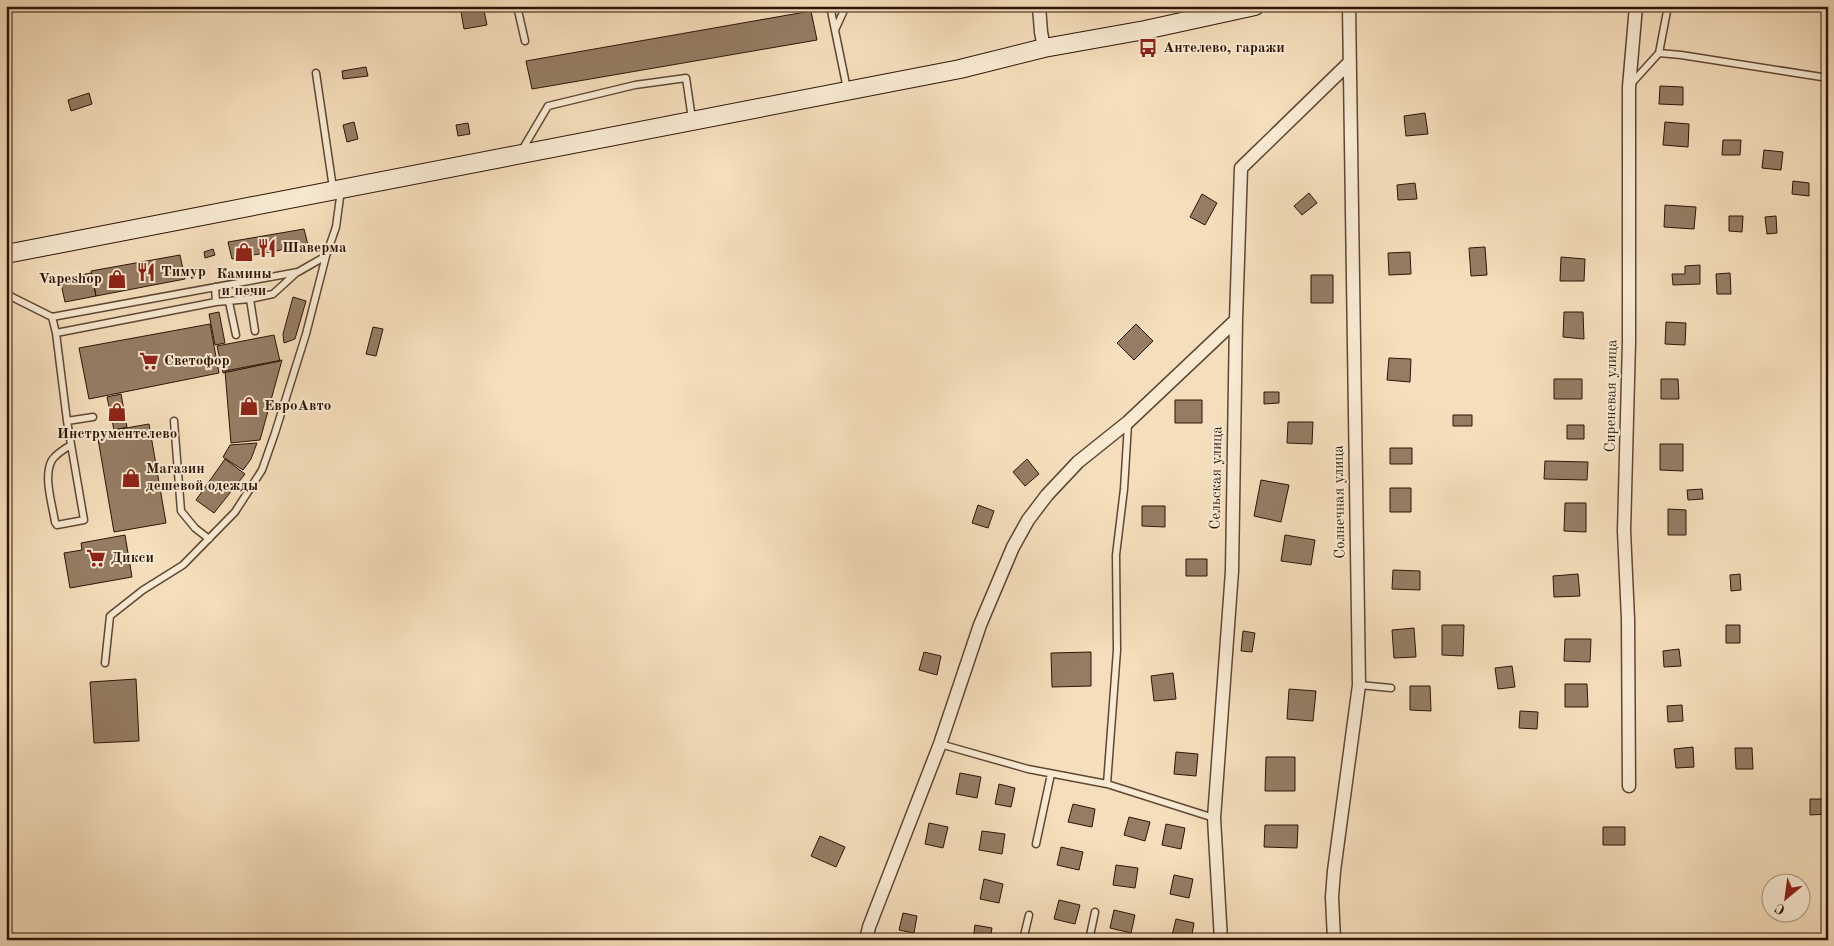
<svg xmlns="http://www.w3.org/2000/svg" width="1834" height="946" viewBox="0 0 1834 946" font-family="'Old Standard TT',serif">
  <style>
    .building { fill: #957d64; stroke: #2e1406 }
    .lines { fill: none; stroke-linecap: round; stroke-linejoin: round }
    .lane-casing { stroke: #604633; stroke-width: 9 }
    .street-casing { stroke: #604633; stroke-width: 15 }
    .secondary-casing { stroke: #2e1406; stroke-width: 20 }
    .lane { stroke: #f8ead3; stroke-width: 6 }
    .street { stroke: #f8ead3; stroke-width: 12 }
    .secondary { stroke: #f8ead3; stroke-width: 18 }
    .labels { text-anchor: middle; dominant-baseline: central; stroke-width: 4; stroke-linejoin: round; paint-order: stroke }
    .poi-label { font-size: 15px; font-weight: bold; fill: #2e1406; stroke: #f8ead3; text-anchor: start }
    .street-label { font-size: 15px; fill: #2e1406; stroke: #f8ead3 }
  </style>
  <rect width="100%" height="100%" fill="#f5debb"/>
  <filter id="stains"><feTurbulence type="fractalNoise" baseFrequency=".004" numOctaves="4"/><feColorMatrix values="0 0 0 0 .2 0 0 0 0 .09 0 0 0 0 .02 0 0 0 .5 -.17"/></filter>
  <radialGradient id="worn" r=".72"><stop offset=".6" stop-color="#630" stop-opacity="0"/><stop offset="1" stop-color="#630" stop-opacity=".3"/></radialGradient>
  <path class="building" d="M460 6H483L487 25 464 29Z
    M811 11 817 40 532 89 526 61Z
    M366 67 368 76 343 79 342 71Z
    M1660 86 1683 87V105L1659 104Z
    M89 93 92 104 71 111 68 100Z
    M1425 113 1428 134 1406 136 1404 116Z
    M354 122 358 139 347 142 343 125Z
    M1665 122 1689 124 1688 147 1663 145Z
    M468 123 470 134 458 136 456 125Z
    M1723 140H1741L1740 155H1722Z
    M1764 150 1783 152 1781 170 1762 168Z
    M1793 181 1809 183V196L1792 194Z
    M1415 183 1417 199 1398 200 1397 185Z
    M1309 193 1317 203 1302 215 1294 206Z
    M1202 194 1217 203 1205 225 1190 217Z
    M1665 205 1696 207 1694 229 1664 227Z
    M1729 216H1743L1742 232 1729 231Z
    M1776 216 1777 233 1767 234 1765 217Z
    M304 229 308 245 232 259 228 242Z
    M1485 247 1487 275 1471 276 1469 248Z
    M213 249 215 255 205 258 204 252Z
    M1410 252 1411 274 1389 275 1388 253Z
    M180 255 185 279 96 296 91 271Z
    M1561 257 1585 259 1584 281H1560Z
    M1700 265V284L1673 285 1672 274H1685V266Z
    M91 273 96 296 65 302 60 279Z
    M1730 273 1731 294H1717L1716 274Z
    M1311 275H1333V303H1311Z
    M293 297 306 301 295 339 284 343 283 334Z
    M219 312 225 343 215 345 209 314Z
    M1564 312H1583L1584 339 1563 337Z
    M1666 322 1686 323 1685 345 1665 344Z
    M210 324 219 373 89 399 79 348Z
    M1136 324 1153 341 1134 360 1117 343Z
    M373 327 383 329 376 356 366 354Z
    M274 335 280 361 223 373 217 346Z
    M1389 358 1411 359 1410 382 1387 380Z
    M282 360 260 440 231 443 225 371Z
    M1554 379H1582V399H1554Z
    M1661 379H1678L1679 399H1661Z
    M1264 392H1279V403L1264 404Z
    M121 394 127 427 114 430 107 397Z
    M1175 400H1202V423H1175Z
    M1453 415H1472V426H1453Z
    M1288 422H1313L1312 444 1287 443Z
    M149 424 166 523 114 532 97 433Z
    M1567 425H1584V439H1567Z
    M257 443 251 459 243 470 223 457 230 445Z
    M1660 444H1683V471L1660 470Z
    M1390 448H1412V464H1390Z
    M225 459 245 474 214 513 196 500Z
    M1027 459 1039 474 1025 486 1013 472Z
    M1545 461 1588 462 1587 480 1544 479Z
    M1261 480 1289 485 1281 522 1254 516Z
    M1390 488H1411V512H1390Z
    M1702 489 1703 499 1688 500 1687 490Z
    M1565 503H1586V532L1564 531Z
    M978 505 994 511 988 528 972 523Z
    M1142 506H1165V527L1142 526Z
    M1668 509 1686 510V535H1668Z
    M125 535 132 577 70 588 64 553 82 550 81 543Z
    M1285 535 1315 540 1311 565 1281 561Z
    M1186 559H1207V576H1186Z
    M1393 570 1420 571V590L1392 589Z
    M1578 574 1580 596 1554 597 1553 576Z
    M1740 574 1741 590 1731 591 1730 575Z
    M1442 625H1464L1463 656 1442 655Z
    M1726 625H1740V643H1726Z
    M1414 628 1416 657 1394 658 1392 630Z
    M1243 631 1255 633 1252 652 1241 651Z
    M1565 639H1591L1590 662 1564 661Z
    M1679 649 1681 666 1664 667 1663 651Z
    M924 652 941 656 937 675 919 670Z
    M1091 652V686L1052 687 1051 653Z
    M1512 666 1515 687 1498 689 1495 668Z
    M1173 673 1176 699 1154 701 1151 676Z
    M136 679 139 741 94 743 90 682Z
    M1565 684H1587L1588 707H1565Z
    M1410 686H1430L1431 711 1410 710Z
    M1289 689 1316 691 1313 721 1287 719Z
    M1682 705 1683 721 1668 722 1667 706Z
    M1520 711 1538 712 1537 729 1519 728Z
    M1693 747 1694 767 1676 768 1674 749Z
    M1735 748H1752L1753 769H1736Z
    M1176 752 1198 754 1196 776 1174 774Z
    M1266 757H1295V791H1265Z
    M960 773 981 777 977 798 956 794Z
    M999 784 1015 788 1011 807 995 804Z
    M1810 799H1828V814L1810 815Z
    M1073 804 1095 809 1092 827 1068 822Z
    M1129 817 1150 822 1145 841 1124 835Z
    M929 823 948 827 943 848 925 844Z
    M1166 824 1185 828 1181 849 1162 845Z
    M1265 825H1298L1297 848 1264 847Z
    M1603 827H1625V845H1603Z
    M982 831 1005 834 1002 854 979 850Z
    M820 836 845 847 836 867 811 856Z
    M1061 847 1083 852 1079 870 1057 865Z
    M1116 865 1138 868 1135 888 1113 885Z
    M1174 875 1193 879 1189 898 1170 894Z
    M984 879 1003 884 999 903 980 899Z
    M1059 900 1080 905 1075 924 1054 919Z
    M1114 910 1135 915 1131 933 1110 928Z
    M903 913 917 916 914 933 899 930Z
    M1176 919 1194 923 1191 940H1171Z
    M975 925 992 928 990 940H973Z
    M1426 936 1451 938V940H1426Z
    M1382 937H1403V940H1382Z
    M1478 937H1501V940H1478Z"/>
  <g class="lines">
    <g class="lane-casing">
      <path id="lane" d="M517 6 525 41
        M830 6 847 89
        M835 30 846 6
        M1659 53 1668 6
        M316 73 333 188
        M1630 85 1659 53 1681 55 1828 78
        M522 150 548 106 635 85 686 78 692 119
        M6 294 52 317 298 272 326 256 336 227 341 190
        M250 299 255 331
        M216 302 250 299 273 294 296 273
        M229 302 236 335
        M52 317 56 333 67 421 93 417
        M56 333 216 302 215 287
        M67 421 84 520 57 525 55 522C52 503 43 476 52 460 57 453 64 449 71 445
        M174 421 181 511 195 528 209 539
        M105 663 110 616 143 590 183 565 235 512 262 470 275 433 306 334 326 256
        M1359 685 1391 688
        M940 744 1028 769 1107 784 1214 818
        M1107 784 1117 650 1116 555 1124 489 1128 424
        M1036 844 1051 774
        M1023 940 1029 915
        M1089 940 1095 912"/>
    </g>
    <g class="street-casing">
      <path id="street" d="M1039 6 1041 32 1044 48
        M1629 786 1628 619 1624 531 1629 342V87L1636 6
        M866 940 869 927 940 744 980 625 1013 547 1028 520 1047 495 1078 462 1128 422 1236 320
        M1221 940 1214 818 1232 571 1236 320 1241 168 1350 62
        M1334 940 1332 897 1334 871 1359 685 1349 6"/>
    </g>
    <g class="secondary-casing">
      <path id="secondary" d="M6 254 960 69 1044 48 1145 30 1255 6"/>
    </g>
    <use href="#lane" class="lane"/>
    <use href="#street" class="street"/>
    <use href="#secondary" class="secondary"/>
  </g>
  <defs>
    <g id="bus-bare" transform="scale(1.5)"><path d="M-5-6H5V4H4V6H2V4H-2V6H-4V4H-5ZM-3.5-4V0h7V-4ZM-3.5 1.2v1.5H-2V1.2ZM2 1.2v1.5H3.5V1.2Z" fill="#8f2418" stroke="#f8ead3" stroke-width="2.5" paint-order="stroke"/></g>
    <g id="restaurant-bare" transform="scale(1.5)"><path d="M-5-6h1v4h1v-4h1v4h1v-4h1v5L-1.5 .5V6h-2V.5L-5-1ZM5-6V6H3V1.5H1.5Q1.5-4 5-6Z" fill="#8f2418" stroke="#f8ead3" stroke-width="2.5" paint-order="stroke"/></g>
    <g id="shop-bare" transform="scale(1.5)"><path d="M-5-2.5h2.3a2.7 3.5 0 0 1 5.4 0H5L5.5 6h-11ZM-1.5-2.5h3a1.5 2.3 0 0 0-3 0Z" fill="#8f2418" stroke="#f8ead3" stroke-width="2.5" paint-order="stroke"/></g>
    <g id="supermarket-bare" transform="scale(1.5)"><path d="M-6-5.5h2.5l.6 2H6L4.5 2H-2.5L-4.4-4H-6ZM-1.5 3.2a1.3 1.3 0 1 0 .1 0ZM3 3.2a1.3 1.3 0 1 0 .1 0Z" fill="#8f2418" stroke="#f8ead3" stroke-width="2.5" paint-order="stroke"/></g>
  </defs>
  <g fill-rule="evenodd">
    <use href="#bus-bare" x="1148" y="48"/>
    <use href="#restaurant-bare" x="267" y="248"/>
    <use href="#shop-bare" x="244" y="252"/>
    <use href="#restaurant-bare" x="146" y="272"/>
    <use href="#shop-bare" x="117" y="279"/>
    <use href="#supermarket-bare" x="149" y="361"/>
    <use href="#shop-bare" x="249" y="406"/>
    <use href="#shop-bare" x="117" y="412"/>
    <use href="#shop-bare" x="131" y="478"/>
    <use href="#supermarket-bare" x="96" y="558"/>
  </g>
  <g class="labels">
    <g class="poi-label">
      <text x="1163" y="48">Антелево, гаражи</text>
      <text x="282" y="248">Шаверма</text>
      <text x="161" y="272">Тимур</text>
      <text x="244" y="274" text-anchor="middle">Камины<tspan x="244" dy="17">и печи</tspan></text>
      <text x="102" y="279" text-anchor="end">Vapeshop</text>
      <text x="164" y="361">Светофор</text>
      <text x="264" y="406">ЕвроАвто</text>
      <text x="117" y="434" text-anchor="middle">Инструментелево</text>
      <text x="146" y="469">Магазин<tspan x="146" dy="17">дешевой одежды</tspan></text>
      <text x="111" y="558">Дикси</text>
    </g>
    <g class="street-label">
      <text transform="translate(1612 396) rotate(-89)">Сиреневая улица</text>
      <text transform="translate(1217 478) rotate(-89)">Сельская улица</text>
      <text transform="translate(1340 502) rotate(-91)">Солнечная улица</text>
    </g>
  </g>
  <rect width="1834" height="946" fill="none" stroke="#f5debb" stroke-width="25"/>
  <rect x="8" y="8" width="1819" height="931" fill="none" stroke="#2e1406" stroke-width="2.5"/>
  <rect x="12" y="12" width="1809" height="921" fill="none" stroke="#2e1406"/>
  <g transform="translate(1786 898) rotate(209)"><circle r="24" fill="#f8ead3" stroke="#a79481"/>
  <path d="M0-4L9 19L0 12L-9 19Z" fill="#8f2418"/>
  <text y="-8" font-size="14" font-weight="bold" text-anchor="middle" fill="#2e1406">С</text>
  </g>
  <rect width="100%" height="100%" filter="url(#stains)"/>
  <rect width="100%" height="100%" fill="url(#worn)"/>
</svg>
